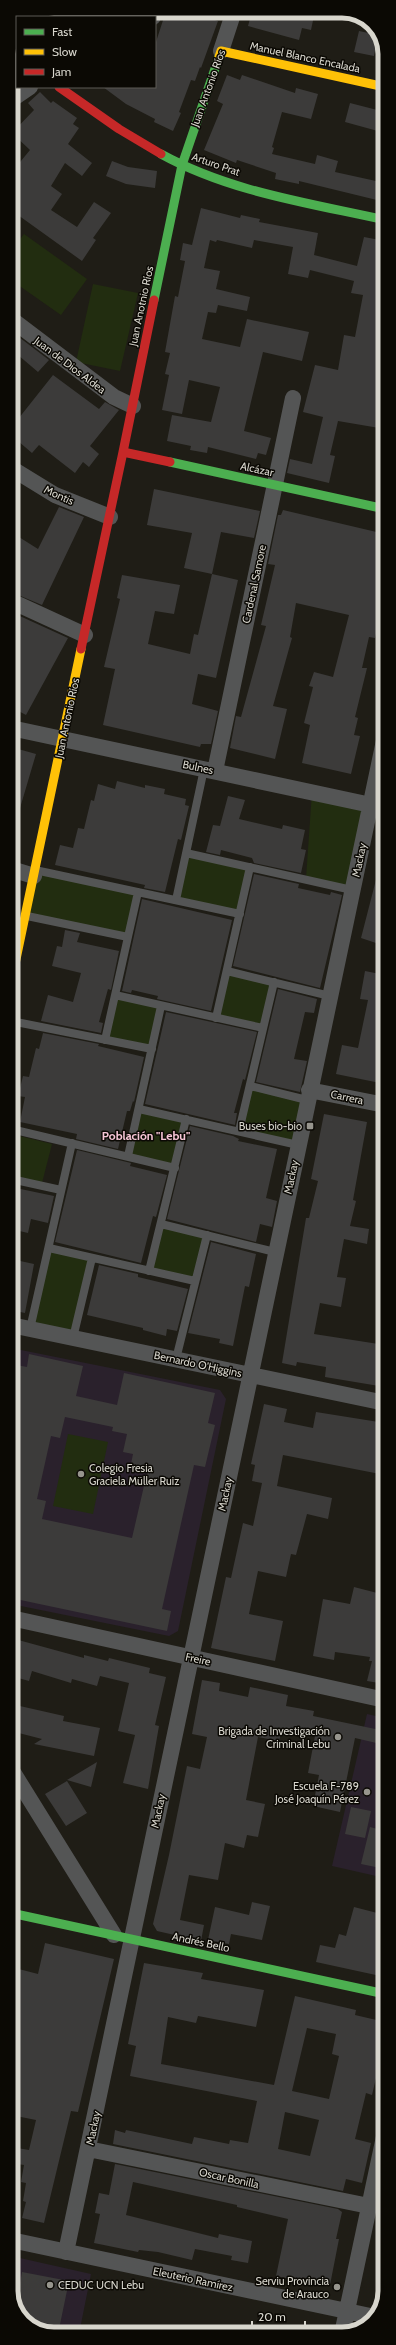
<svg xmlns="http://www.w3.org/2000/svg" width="396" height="2345" viewBox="0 0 396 2345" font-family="Cabin,sans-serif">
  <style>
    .education { fill: #2a212c }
    .green { fill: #222d10 }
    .building { fill: #3c3b3a; fill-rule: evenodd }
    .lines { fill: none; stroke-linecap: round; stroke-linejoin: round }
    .lane { stroke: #545555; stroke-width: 8 }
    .street { stroke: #545555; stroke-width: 16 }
    .fast { stroke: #4caf50; stroke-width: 9 }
    .slow { stroke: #ffc107; stroke-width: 9 }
    .jam { stroke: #c62828; stroke-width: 9 }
    .poi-dot { fill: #97958d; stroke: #0b0904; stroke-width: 1.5 }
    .labels { text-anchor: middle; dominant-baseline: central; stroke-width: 3; stroke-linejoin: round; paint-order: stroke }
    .street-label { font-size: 11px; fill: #d8d6cd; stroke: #0b0904 }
    .poi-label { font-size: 11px; fill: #d8d6cd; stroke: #0b0904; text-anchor: end }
    .neighbourhood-label { font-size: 12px; font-weight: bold; fill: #f7c6d7; stroke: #0b0904 }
    .rim { fill: none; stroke: #d8d6cd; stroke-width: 5 }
  </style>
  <rect width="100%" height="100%" fill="#1f1d16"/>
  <path class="education" d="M11 1348 220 1390 226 1399 178 1631 169 1636 11 1604Z
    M367 1714 385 1718V1878L332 1866Z
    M11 2256 91 2274 79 2334H49L23 2321 11 2296Z"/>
  <path class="green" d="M24 234 87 279 61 315 11 280V251Z
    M93 284 138 293 120 371 76 362Z
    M312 792 370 805 352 890 306 879Z
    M186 853 250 867 239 914 176 900Z
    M35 870 138 892 128 937 25 915Z
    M227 971 274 982 263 1028 216 1018Z
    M115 995 161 1006 152 1049 105 1040Z
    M250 1086 307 1100 298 1145 239 1131Z
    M139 1109 186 1119 175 1168 128 1156Z
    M11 1134 52 1144 42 1183 11 1175Z
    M161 1224 207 1235 195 1281 149 1271Z
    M49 1248 92 1258 73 1338 30 1329Z
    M68 1434 108 1442 93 1514 53 1506Z"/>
  <path class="building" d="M166 11H189L218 21 201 68 200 67 195 81 191 80 179 112 181 113 173 131 154 122 155 119 126 104 103 87H155V45Z
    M252 11H315L311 30 302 28 299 40 248 26Z
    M359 31 378 35 374 56 354 52Z
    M227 75 240 80 242 75 295 93 296 88 318 94 311 119 282 112 272 147 274 148 272 154 315 164 317 155 338 161 335 172 385 183V202L299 181V184L275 179 276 173 237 160 236 163 204 150 223 104 217 101Z
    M40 92 51 103 53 101 77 118 73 124 79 128 68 144 92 163 82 176 65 163 51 186 62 194 51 210 77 227 94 202 111 213 93 238 96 240 82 261 11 210V173L30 150 12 133 34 110 28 103Z
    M350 103 385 112V133L345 122Z
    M112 161 128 167 157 171 155 188 126 184 106 176Z
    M201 208 240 218 241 215 260 219 259 222 318 233 314 255 357 266 364 237 385 241V346L380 366 385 367V429L338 421 330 455 335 456 329 483 287 473 290 459 312 464 323 417 303 412 315 365 338 370 344 335 355 337 363 295 351 293 354 281 310 270 308 278 288 274 293 247 254 240 252 248 217 240 216 242 210 240 204 268 220 271 216 289 250 297 247 311 218 305 216 313 208 312 202 339 240 347 247 319 309 332 302 361 263 352 244 431 271 438 266 455 258 453 256 459 208 447 207 453 190 450 191 446 167 441 172 415 211 422 220 387 189 380 182 414 162 410 169 375 165 374 170 353 165 352 175 296 178 297 185 261 180 260 183 243 192 245Z
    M11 331 49 360 38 372 11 349Z
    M53 375 99 409 105 402 119 410 90 446 99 454 89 467 83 462 75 473 39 445 32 453 11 435V428Z
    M154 489 260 511 254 538 221 532 212 574 184 568 192 533 147 525Z
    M59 507 84 517 42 605 11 592V532L38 549Z
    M283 510 385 534V595L375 638 369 637 362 668H367L355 717 358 718 354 735 360 736 351 774 302 763 310 725 304 723 313 687 309 686 314 672 333 677 349 615 296 603 290 637 292 638 273 706 287 709 275 759 230 748 236 716 241 717 266 626 261 625 275 565 268 564 278 515H281Z
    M212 574 238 580 216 678 198 674 192 704 218 711 211 744H201L200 747 103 725 115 669 104 667 120 599 117 598 122 575 180 585 174 614 155 611 148 644 190 654 194 634 198 635Z
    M11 612 68 638 26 715 11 707Z
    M11 747 36 754 15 825H11Z
    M117 781 145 788V785L165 789 164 794 186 799 185 805 189 806 181 840 178 839 165 892 144 888 145 885 55 865 60 845 73 848 78 828 84 829 91 800 94 801 98 784 115 789Z
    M228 796 245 800 239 819 282 829 283 825 305 830 301 849 306 850 301 873 254 863 252 858 221 850 220 855 206 852 213 825 220 826Z
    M379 868H385V946L361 938Z
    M254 874 299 884 298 888 330 895 331 892 342 895 320 988 233 966Z
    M142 899 232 920 211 1011 157 999 158 996 132 990 131 993 122 991Z
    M65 930 80 933 77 942 119 951 111 990 108 989 99 1022 103 1023 101 1033 41 1021 48 995 73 1002 81 973 52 966 57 946 62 947Z
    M365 971 385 975V1084L336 1074 342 1045 358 1048 368 1000 360 999Z
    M278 989 317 999 314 1013 305 1012 294 1059 307 1061 300 1092 256 1082Z
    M166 1012 257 1032 245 1080 243 1079 234 1113H237L235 1125 145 1104Z
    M43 1033 99 1044 98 1046 144 1057 134 1102 133 1101 130 1111H127L118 1149 76 1139 77 1134 20 1122 25 1097 18 1096 23 1076 29 1077 36 1048 39 1049Z
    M324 1114 367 1122 353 1200 356 1201 350 1226 369 1229 367 1244 344 1239 337 1277 346 1278 341 1307 320 1303 314 1334 385 1345V1387L325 1377 326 1367 297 1362 296 1366 282 1363 306 1218H309L318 1181 311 1179Z
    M190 1126 233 1136 239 1139 238 1141 277 1149 266 1198 277 1201 272 1227 260 1224 256 1242 167 1219Z
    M77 1150 131 1163 130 1166 167 1175 156 1217 153 1216 141 1263 55 1242Z
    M11 1187 54 1196 48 1223 31 1219 28 1233 11 1229Z
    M211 1242 256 1254 249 1287 245 1286 233 1346 219 1343 220 1339 188 1333Z
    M11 1259 34 1264 25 1313 11 1310Z
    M99 1265 138 1274V1277L188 1289 177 1331 167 1329 166 1336 143 1330V1328L87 1315Z
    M29 1354 83 1366 76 1396 117 1405 124 1373 215 1393 208 1423 215 1425 205 1467 194 1465 162 1609 171 1611 167 1631 11 1598V1487L17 1460H11V1364L27 1367ZM65 1417 113 1427 112 1431 127 1434 123 1452 133 1454 130 1469 147 1473 132 1538 42 1519 46 1501 37 1499 51 1436 60 1438Z
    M264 1404 287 1409 284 1422 313 1428 316 1412 385 1423V1475L283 1455 277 1486 332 1498 328 1519 307 1514 296 1555 291 1554 286 1577 258 1571 249 1614 283 1621 275 1661 211 1648 226 1577 231 1578 243 1523 253 1526 262 1483 252 1481 255 1465 251 1464Z
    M354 1587 385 1595V1684L367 1681 372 1661H369L370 1657 335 1652 334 1660 313 1656 323 1599 350 1604Z
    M11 1638 84 1658V1655L108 1661 109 1658 150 1668 149 1673 166 1677 155 1725 159 1726 148 1789 123 1783 135 1735 118 1731 129 1683 100 1676 97 1686 72 1679 71 1683 32 1671 29 1681 11 1676Z
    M202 1680 220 1683 219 1691 248 1697 250 1687 288 1695 286 1706 314 1711 313 1716 385 1731V1745L355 1738 340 1812 313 1806 319 1775 308 1773 315 1736 282 1729 279 1741 258 1737 246 1800 265 1804 258 1837 247 1835 244 1848 225 1843 218 1880 189 1875 180 1920 204 1925 201 1941 157 1931 153 1924 169 1855 187 1766 200 1769 207 1737 192 1734Z
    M11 1704 64 1716 63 1721 100 1728 94 1756 34 1744 42 1739 11 1731Z
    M97 1762 91 1787 67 1780Z
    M67 1781 87 1813 66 1826 45 1794Z
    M351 1807 371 1811 365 1838 345 1834Z
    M370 1827 385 1831V1869L361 1864Z
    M252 1902 270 1906 262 1940 231 1934 229 1944 208 1940 215 1907 249 1915Z
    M354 1907 385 1915V1977L316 1962 320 1945 335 1948 339 1934 346 1936Z
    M45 1943 114 1959 78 2112 71 2111 44 2223 22 2218 26 2202 23 2201 26 2183 21 2182 24 2165 11 2163V2147L29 2150 36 2120 11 2115V1967L38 1974Z
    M144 1963 203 1973 201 1979 264 1990 256 2027 198 2016 196 2023 168 2017 161 2064 274 2085 295 1996 356 2010 355 2015 385 2022V2040L372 2095 366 2093 355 2139 371 2143 362 2183 346 2179 343 2191 113 2144 115 2130 125 2133 126 2130 192 2144 194 2137 229 2144 230 2140 248 2143 257 2101 130 2076 136 2046 128 2044ZM307 2028 336 2034 332 2054 339 2056 329 2099 292 2091ZM285 2112 319 2120 310 2156 278 2149Z
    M115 2164 338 2209 342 2212 336 2239H339L330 2285 313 2282 312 2286 295 2282 296 2280 276 2276 288 2219 237 2207V2205L133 2182 126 2215 218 2238 219 2234 252 2241 248 2263 231 2260 232 2256 195 2249 192 2260 158 2252 139 2250 138 2252 94 2243 100 2214 95 2213 99 2193 109 2195Z
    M22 2272 69 2281 58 2334H49L23 2321 16 2305Z"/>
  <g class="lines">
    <path class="lane" d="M186 853 352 890
      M35 870 240 914
      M176 900 204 769
      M27 916 128 937
      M227 971 330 996
      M115 995 263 1028
      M216 1018 250 867
      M11 1021 152 1049
      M105 1040 138 892
      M250 1086 307 1100
      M139 1109 298 1145
      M11 1129 175 1168
      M239 1131 274 982
      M128 1156 161 1006
      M11 1179 61 1190
      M161 1224 275 1252
      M49 1248 195 1281
      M149 1271 186 1119
      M30 1329 72 1143
      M73 1338 92 1258
      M176 1359 207 1235"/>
    <path class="street" d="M153 17 155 11
      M221 51 234 11
      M11 100 30 87
      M11 319 114 397 133 406
      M11 468 55 495 110 517
      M11 601 85 635
      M11 728 385 808
      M215 771 293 398
      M11 869 34 876
      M309 1090 385 1105
      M11 1325 385 1403
      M11 1618 385 1700
      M11 1769 114 1935
      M88 2149 369 2206
      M11 2240 375 2317
      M66 2252 385 736
      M342 2334 385 2132"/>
    <path class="fast" d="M12 52 17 56
      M161 154C230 192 309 203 385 220
      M154 300 182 165 219 57
      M170 462 385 509
      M11 1913 385 1994"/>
    <path class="slow" d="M219 57 221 51 385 87
      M11 983 81 649"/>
    <path class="jam" d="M59 87 119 129 161 154
      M123 452 154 300
      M81 649 123 452 170 462"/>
  </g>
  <g class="poi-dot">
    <rect x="306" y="1122" width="8" height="8" rx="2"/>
    <circle cx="81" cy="1474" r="4"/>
    <circle cx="338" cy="1737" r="4"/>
    <circle cx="367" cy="1792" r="4"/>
    <circle cx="50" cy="2285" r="4"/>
    <circle cx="337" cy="2287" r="4"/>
  </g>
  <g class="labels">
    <g class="street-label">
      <text transform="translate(305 57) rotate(12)">Manuel Blanco Encalada</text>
      <text transform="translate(208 88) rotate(-70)">Juan Antonio Ríos</text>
      <text transform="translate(216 164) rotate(19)">Arturo Prat</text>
      <text transform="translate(141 306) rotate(-78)">Juan Anotnio Ríos</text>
      <text transform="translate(70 365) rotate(37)">Juan de Dios Aldea</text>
      <text transform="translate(257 469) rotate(12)">Alcázar</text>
      <text transform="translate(59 495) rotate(25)">Montis</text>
      <text transform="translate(254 584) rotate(-78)">Cardenal Samore</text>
      <text transform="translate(67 718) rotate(-78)">Juan Antonio Ríos</text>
      <text transform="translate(198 767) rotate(12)">Bulnes</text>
      <text transform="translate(359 860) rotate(-78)">Mackay</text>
      <text transform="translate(347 1097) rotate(12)">Carrera</text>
      <text transform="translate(291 1177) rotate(-78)">Mackay</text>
      <text transform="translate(198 1364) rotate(12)">Bernardo O'Higgins</text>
      <text transform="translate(225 1494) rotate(-78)">Mackay</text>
      <text transform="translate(198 1659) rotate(12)">Freire</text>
      <text transform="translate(158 1811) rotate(-78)">Mackay</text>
      <text transform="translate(201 1942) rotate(12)">Andrés Bello</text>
      <text transform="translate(93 2128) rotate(-78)">Mackay</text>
      <text transform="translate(229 2178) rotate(12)">Oscar Bonilla</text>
      <text transform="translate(193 2279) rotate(12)">Eleuterio Ramírez</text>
    </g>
    <g class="poi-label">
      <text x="302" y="1126">Buses bio-bio</text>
      <text x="89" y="1468" text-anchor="start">Colegio Fresia<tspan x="89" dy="13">Graciela Müller Ruiz</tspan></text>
      <text x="330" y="1731">Brigada de Investigación<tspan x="330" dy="13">Criminal Lebu</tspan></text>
      <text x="359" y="1786">Escuela F-789<tspan x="359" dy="13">José Joaquín Pérez</tspan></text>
      <text x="329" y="2281">Serviu Provincia<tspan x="329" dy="13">de Arauco</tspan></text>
      <text x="58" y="2285" text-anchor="start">CEDUC UCN Lebu</text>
    </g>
    <g class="neighbourhood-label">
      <text x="146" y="1135">Población "Lebu"</text>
    </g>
  </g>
  <path d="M0 0H396V2345H0ZM54 18H342A36 36 0 0 1 378 54V2291A36 36 0 0 1 342 2327H54A36 36 0 0 1 18 2291V54A36 36 0 0 1 54 18Z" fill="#0b0904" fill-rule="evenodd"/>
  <path class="rim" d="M54 18H342A36 36 0 0 1 378 54V2291A36 36 0 0 1 342 2327H54A36 36 0 0 1 18 2291V54A36 36 0 0 1 54 18Z"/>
  <rect x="16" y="16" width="140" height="72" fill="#0b0904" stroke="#5d5b54"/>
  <rect x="24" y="29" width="20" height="6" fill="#4caf50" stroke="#5d5b54"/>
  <text x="52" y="36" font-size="12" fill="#d8d6cd">Fast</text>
  <rect x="24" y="49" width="20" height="6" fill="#ffc107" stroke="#5d5b54"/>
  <text x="52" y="56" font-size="12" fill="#d8d6cd">Slow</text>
  <rect x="24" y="69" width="20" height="6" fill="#c62828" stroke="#5d5b54"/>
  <text x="52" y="76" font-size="12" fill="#d8d6cd">Jam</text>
  <path d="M252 2321v6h53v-6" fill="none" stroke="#d8d6cd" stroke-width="2"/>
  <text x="258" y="2321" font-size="12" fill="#d8d6cd" stroke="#0b0904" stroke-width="3" paint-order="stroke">20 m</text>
</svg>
